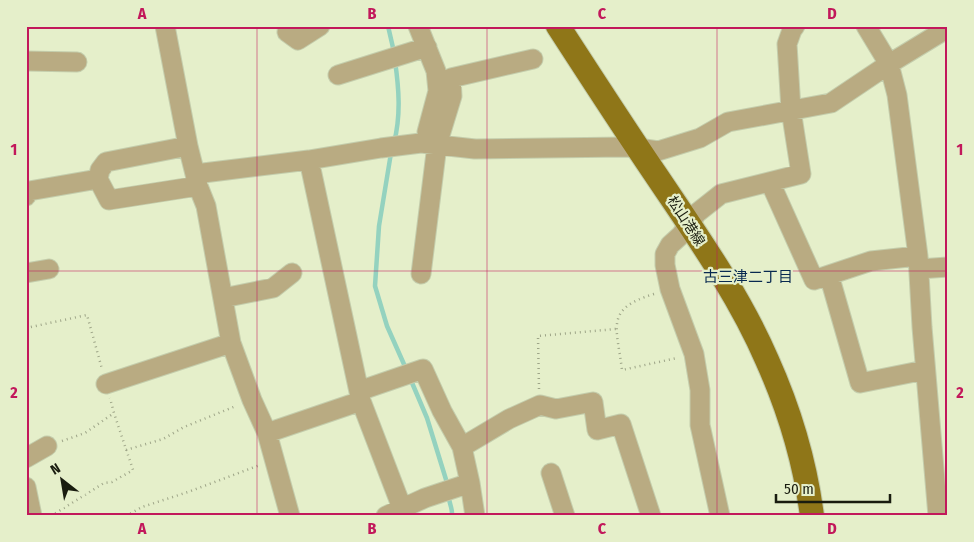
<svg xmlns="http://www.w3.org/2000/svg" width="974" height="542" viewBox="0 0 974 542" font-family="'Fira Sans Condensed','Noto Sans JP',sans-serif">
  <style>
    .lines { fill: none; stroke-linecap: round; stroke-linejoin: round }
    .stream { stroke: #94d2bf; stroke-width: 4.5 }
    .minor-casing { stroke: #c4cdac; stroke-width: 21 }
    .major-casing { stroke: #c4cdac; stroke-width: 26 }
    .path { stroke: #9ea588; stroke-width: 2.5; stroke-dasharray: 1 4; stroke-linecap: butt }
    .minor { stroke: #b9ab82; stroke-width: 19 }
    .major { stroke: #8f7618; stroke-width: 24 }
    .grid { fill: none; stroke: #c2185b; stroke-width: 1; stroke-opacity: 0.55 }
    .labels { text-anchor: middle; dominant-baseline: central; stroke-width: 4.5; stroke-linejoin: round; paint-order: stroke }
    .street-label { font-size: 14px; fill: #191c0f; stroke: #e5efca }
    .neighbourhood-label { font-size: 15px; fill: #082950; stroke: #e5efca }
    .neatline { fill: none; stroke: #c2185b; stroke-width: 2 }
    .grid-label { font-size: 16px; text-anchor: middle; font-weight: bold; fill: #c2185b }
  </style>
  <rect width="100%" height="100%" fill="#e5efca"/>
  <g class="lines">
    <path class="stream" d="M388 26 394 52
      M394 143C401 115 399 89 395 61
      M391 153 379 226 375 286 387 326 407 371
      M410 378 427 418 448 486
      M449 495C448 502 453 508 452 516"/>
    <g class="minor-casing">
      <path id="minor" d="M165 26 188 146 198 186 206 206 231 343 252 400 267 433 290 516
        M418 26 436 71 438 91 427 132
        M866 26 889 64 897 95 918 256 922 327 938 516
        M287 32 298 40 320 26
        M26 61 77 62
        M338 75 427 47
        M309 160 361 401 402 508
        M195 174 309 160 381 148 421 143 475 149 625 147 638 148 658 151 700 138 728 122 831 103 889 64 948 28
        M98 179 109 200 198 186
        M770 182 814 280 871 261 918 256
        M26 196 29 191 98 179 100 170 106 162 188 146
        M919 269 948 267
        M26 273 49 269
        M421 274 437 145 452 96 451 78 533 59
        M829 275 860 383 925 370
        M223 298 273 288 292 273
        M106 384 231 343
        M359 391 423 369 442 411 462 447 470 483 475 516
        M267 433 361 401
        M462 447 509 419 540 405 556 409 593 402 597 430 621 424 651 516
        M26 458 47 446
        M551 473 565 516
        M26 487 32 516
        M386 516 425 498 470 483
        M720 516 700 425V390L694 354 670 289 665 265V254L670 245 681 235 697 213 721 194 801 174 791 110 787 44 792 30 795 26"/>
    </g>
    <g class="major-casing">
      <path id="major" d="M558 26C591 77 624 128 658 178 697 236 739 295 767 360 789 409 805 462 812 516"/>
    </g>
    <path class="path" d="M654 294C604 309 617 327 622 370L677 358
      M26 328 87 315 102 369
      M539 389 538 336 616 329
      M62 441 85 433 114 413 110 398
      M126 450 163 439 184 427 236 406
      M51 516 104 483 112 482 133 470 114 413
      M126 516 142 507 188 492 260 465"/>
    <use href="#minor" class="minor"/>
    <use href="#major" class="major"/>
  </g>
  <path class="grid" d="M257 26V516M487 26V516M717 26V516M26 271H948"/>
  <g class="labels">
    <g class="street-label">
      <text transform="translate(686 221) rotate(57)">松山港線</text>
    </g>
    <g class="neighbourhood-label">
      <text x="748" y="277">古三津二丁目</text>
    </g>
  </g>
  <rect width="974" height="542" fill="none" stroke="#e5efca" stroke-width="55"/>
  <g transform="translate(62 480) rotate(329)" stroke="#e5efca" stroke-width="4" paint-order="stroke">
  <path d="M0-4L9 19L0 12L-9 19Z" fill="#191c0f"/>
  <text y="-8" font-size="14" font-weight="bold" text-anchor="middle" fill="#191c0f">N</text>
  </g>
  <path d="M776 494v8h114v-8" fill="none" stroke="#191c0f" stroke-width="2.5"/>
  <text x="784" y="494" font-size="15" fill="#191c0f" stroke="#e5efca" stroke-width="4" paint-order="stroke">50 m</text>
  <rect x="28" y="28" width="918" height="486" class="neatline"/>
  <g class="grid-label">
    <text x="142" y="19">A</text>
    <text x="372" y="19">B</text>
    <text x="602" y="19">C</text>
    <text x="832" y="19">D</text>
    <text x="14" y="155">1</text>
    <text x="960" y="155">1</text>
    <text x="14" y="398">2</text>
    <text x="960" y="398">2</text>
    <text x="142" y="534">A</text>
    <text x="372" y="534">B</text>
    <text x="602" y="534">C</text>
    <text x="832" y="534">D</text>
  </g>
</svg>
